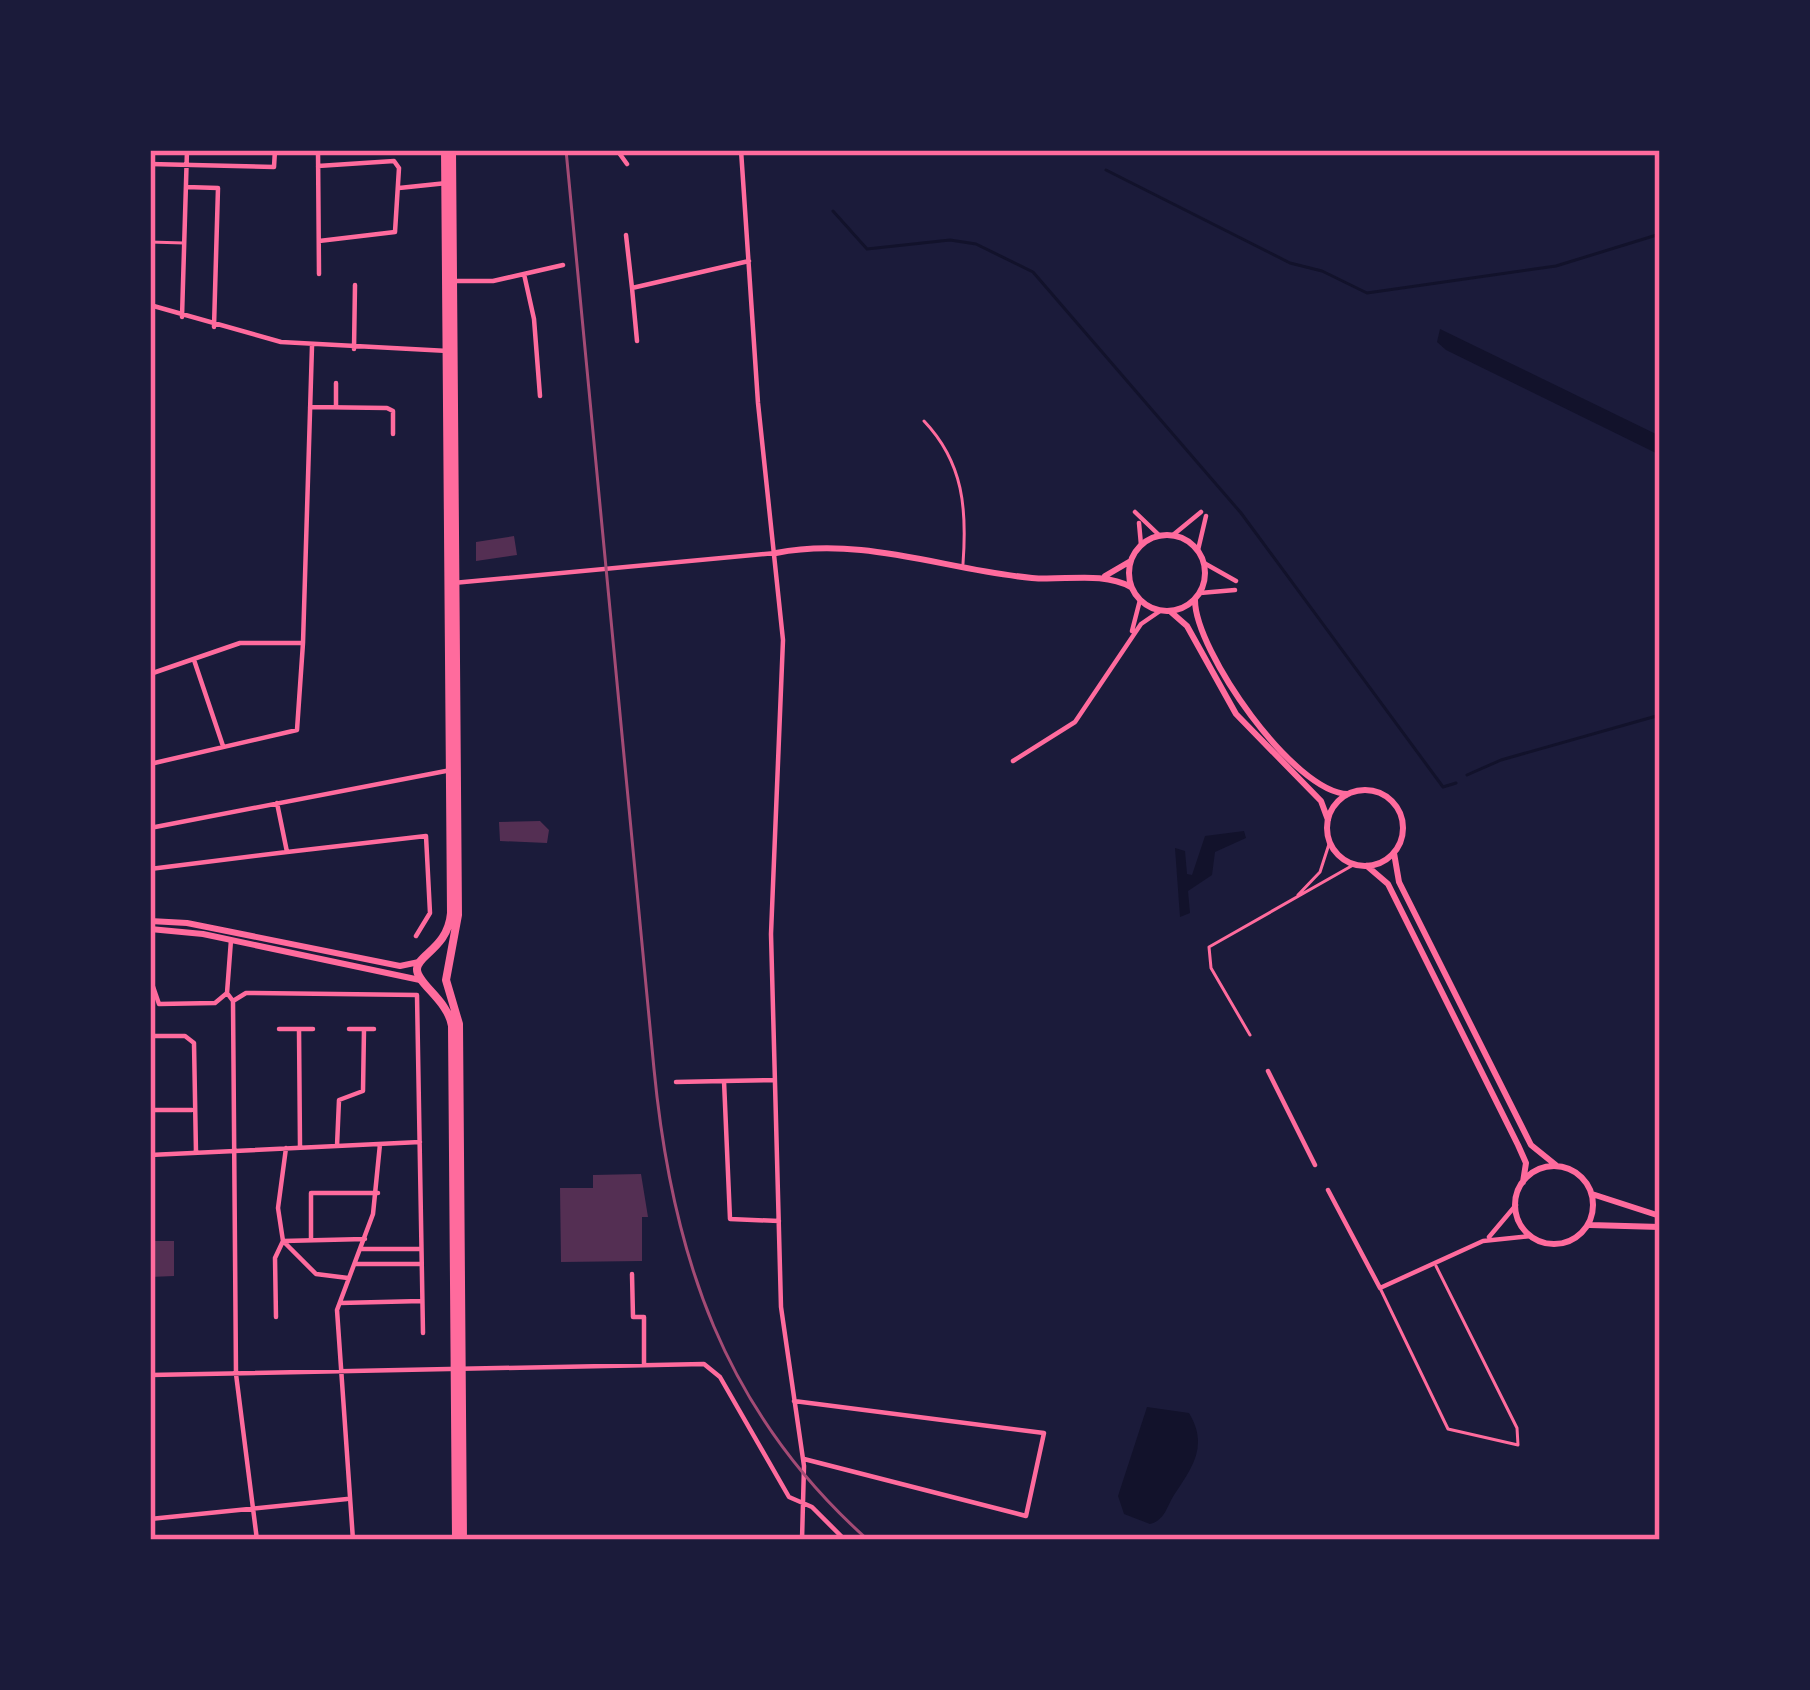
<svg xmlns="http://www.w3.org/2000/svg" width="1810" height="1690" viewBox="0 0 1810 1690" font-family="Spectral,serif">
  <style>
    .water { fill: #12122b }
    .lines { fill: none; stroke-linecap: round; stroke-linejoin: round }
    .stream { stroke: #12122b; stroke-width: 3 }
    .building { fill: #542f53 }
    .service { stroke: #ff6b9d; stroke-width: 3 }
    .minor { stroke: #ff6b9d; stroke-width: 4.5 }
    .tertiary { stroke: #ff6b9d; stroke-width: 6 }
    .secondary { stroke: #ff6b9d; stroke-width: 8 }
    .rail { stroke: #a44b75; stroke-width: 3 }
    .neatline { fill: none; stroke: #ff6b9d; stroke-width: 4.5 }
  </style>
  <rect width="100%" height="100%" fill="#1b1b3a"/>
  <path class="water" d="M1440 329 1660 436V455L1446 350 1437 342Z
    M1244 831 1246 838 1215 852 1212 875 1188 891 1190 913 1180 917 1175 848 1185 851 1187 874 1192 875 1205 836Z
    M1147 1407 1189 1413C1209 1446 1192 1468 1174 1495 1166 1508 1165 1520 1150 1524L1124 1514 1118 1496Z"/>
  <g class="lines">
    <path class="stream" d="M1106 170 1290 263 1322 271 1367 293 1556 266 1660 234
      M833 211 867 249 950 240 976 244 1033 272 1241 513 1443 787 1456 783
      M1467 775 1501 760 1660 715"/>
  </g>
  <path class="building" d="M514 536 517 555 476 561V542Z
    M540 821 549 830 547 843 500 841 499 822Z
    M641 1174 648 1217H642V1261L561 1262 560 1188H593V1175Z
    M150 1241H174V1276L150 1277Z"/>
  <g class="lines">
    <path class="service" d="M150 242 184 243
      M924 421C964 463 967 510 963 564
      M1298 895 1320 872 1330 841
      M1250 1035 1211 968 1209 947 1355 864
      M1380 1288 1448 1429 1518 1445 1517 1428 1436 1266"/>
    <path class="minor" d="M318 150 319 274
      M617 150 627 164
      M741 150 758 403 783 640 771 934 781 1307 804 1466 802 1540
      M150 164 274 167 275 150
      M318 166 394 161 399 168 395 232 319 241
      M186 187 218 188 214 327
      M399 188 447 183
      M626 235 632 288
      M524 274 534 319 540 396
      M451 281H493L563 265
      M150 305 281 342 448 351
      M182 317 187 150
      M637 341 632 288 749 261
      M354 349 355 285
      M310 407 387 408 393 411V434
      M336 407V383
      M1135 512 1160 536
      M1139 523 1141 545
      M1173 535 1201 512
      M1198 550 1206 516
      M1204 563 1236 581
      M453 583 776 553
      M1200 593 1235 590
      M1132 631 1140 600
      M194 660 223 746
      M150 674 240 643H303L312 346
      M1013 761 1075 722 1141 624 1160 611
      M150 764 297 730 303 643
      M277 803 287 852 426 836 430 913 416 936
      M150 828 451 770
      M150 869 287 852
      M231 940 227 993 233 1001 236 1374 257 1540
      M150 978 159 1004 215 1003 227 993
      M233 1001 246 993 417 995 423 1333
      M279 1029H313
      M299 1029 300 1147
      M349 1029H374
      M150 1036H185L194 1043 196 1153
      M1268 1071 1315 1165
      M774 1080 724 1081 730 1219 779 1221
      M676 1082 724 1081
      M150 1110H192
      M337 1146 339 1100 363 1091 364 1029
      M286 1148 278 1208 283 1241 316 1274 348 1278
      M150 1155 420 1142
      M1328 1190 1380 1288 1483 1241 1531 1236
      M1489 1237 1516 1205
      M311 1239V1193H378
      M361 1249H421
      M355 1264H421
      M632 1274 633 1317H644V1364
      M340 1303 422 1301
      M276 1317 275 1258 283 1241 365 1239
      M150 1375 704 1364 720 1377 789 1497 812 1507 845 1540
      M794 1401 1044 1433 1026 1516 804 1459
      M150 1519 347 1499
      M353 1540 337 1310 373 1214 380 1144"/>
    <path class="tertiary" d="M1129 573a38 38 0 1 1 76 0a38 38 0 1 1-76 0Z
      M776 553C863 536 946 570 1032 578 1064 581 1102 571 1131 587
      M1105 576 1129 562
      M1195 600C1195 651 1294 793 1348 794
      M1171 612 1187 626 1236 714 1321 801 1328 820
      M1327 828a38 38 0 1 1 76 0a38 38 0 1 1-76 0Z
      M1394 853 1399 882 1531 1145 1557 1166
      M1367 866 1388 884 1518 1145 1526 1163 1523 1182
      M150 921 187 923 400 966 419 962
      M150 929 203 934 420 980
      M1515 1205a39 39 0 1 1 78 0a39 39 0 1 1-78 0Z
      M1592 1194 1660 1216
      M1590 1225 1660 1227"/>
    <path class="secondary" d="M445 150 451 913C448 948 417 955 417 969 416 983 448 1000 452 1026L456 1540
      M452 150 458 915 446 980 459 1024 463 1540"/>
    <path class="rail" d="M566 150 654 1069C672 1255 724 1412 868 1540"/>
  </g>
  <rect width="1810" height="1690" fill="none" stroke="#1b1b3a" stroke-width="306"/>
  <rect x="153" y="153" width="1504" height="1384" class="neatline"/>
</svg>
